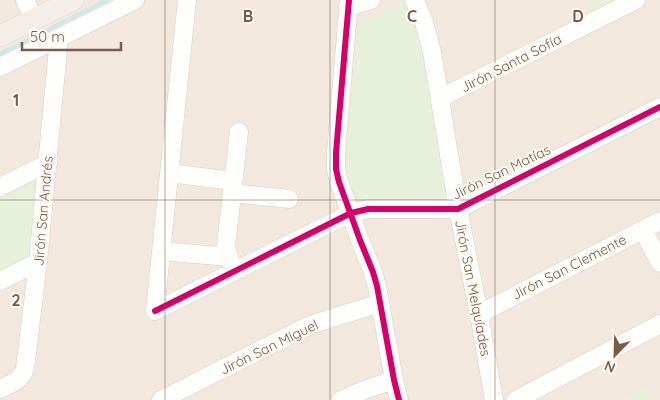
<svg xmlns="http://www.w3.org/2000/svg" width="660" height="400" viewBox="0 0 660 400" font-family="Quicksand,sans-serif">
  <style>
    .residential { fill: #f2e8de }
    .green { fill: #e7f0db }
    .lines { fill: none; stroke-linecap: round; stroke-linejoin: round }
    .stream { stroke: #d0e8ea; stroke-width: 4 }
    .minor-casing { stroke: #d7d1cb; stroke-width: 19 }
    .major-casing { stroke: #dad1cc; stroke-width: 22 }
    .minor { stroke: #fefefd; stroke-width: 18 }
    .major { stroke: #f3eee8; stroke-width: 21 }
    .cycleway-casing { stroke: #fffaf3; stroke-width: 9 }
    .cycleway { stroke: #d6006c; stroke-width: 6 }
    .grid { fill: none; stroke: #7a5c4d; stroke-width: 1; stroke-opacity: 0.55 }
    .labels { text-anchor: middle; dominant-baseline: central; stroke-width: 4; stroke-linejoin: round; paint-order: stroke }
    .street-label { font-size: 14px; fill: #7a5c4d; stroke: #fffaf3 }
    .grid-label { font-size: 16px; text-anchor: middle; font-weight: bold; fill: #7a5c4d; stroke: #fffaf3; stroke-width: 4; stroke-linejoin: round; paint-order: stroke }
  </style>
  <rect width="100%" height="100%" fill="#f9f5f0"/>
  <path class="residential" d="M0 0H660V400H0Z"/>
  <path class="green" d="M407 0 421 31 454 203C421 202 387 197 355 204 349 186 344 173 345 154L359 24Z
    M586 0H622L593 14Z
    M45 175 39 257 0 277V197Z
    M648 386 651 400H621Z"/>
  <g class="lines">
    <path class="stream" d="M0 54 107 0"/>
    <g class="minor-casing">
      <path id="minor" d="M25 0 34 19
        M349 0 336 153V169L339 182 360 240 373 272 377 286 394 380 399 400
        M414 0 424 22 432 52 458 209 479 314 494 400
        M348 7 371 0
        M0 67 135 0
        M440 98 636 0
        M169 173 233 181
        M0 187 48 163
        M232 193 289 199
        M643 230 660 263
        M161 251 229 257
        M234 272 227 251 226 246 239 132
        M0 281 38 262
        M155 311 351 213 368 209H458L660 107
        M155 311 187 0
        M479 314 660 221
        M0 389C10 384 21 381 25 369L38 262 59 38
        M161 400 308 326 329 319 380 303
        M341 400 364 390 394 380
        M516 400 660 324"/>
    </g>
    <g class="major-casing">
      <path id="major" d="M0 36 73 0"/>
    </g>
    <use href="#minor" class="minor"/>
    <use href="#major" class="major"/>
    <g class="cycleway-casing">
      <path id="cycleway" d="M349 0 336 153V169L339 182 360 240 373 272 377 286 394 380 399 400
        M155 311 351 213 368 209H458L660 107"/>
    </g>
    <use href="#cycleway" class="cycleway"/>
  </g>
  <path class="grid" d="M165 0V400M330 0V400M495 0V400M0 200H660"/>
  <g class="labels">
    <g class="street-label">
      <text transform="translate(511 63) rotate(-27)">Jirón Santa Sofía</text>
      <text transform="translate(501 172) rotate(-26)">Jirón San Matías</text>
      <text transform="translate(43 211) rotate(-85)">Jirón San Andrés</text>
      <text transform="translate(569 267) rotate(-27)">Jirón San Clemente</text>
      <text transform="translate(473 288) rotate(79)">Jirón San Melquíades</text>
      <text transform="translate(269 347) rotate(-26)">Jirón San Miguel</text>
    </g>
  </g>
  <g class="grid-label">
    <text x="248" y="22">B</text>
    <text x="412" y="22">C</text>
    <text x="578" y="22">D</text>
    <text x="16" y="106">1</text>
    <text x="16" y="306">2</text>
  </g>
  <g transform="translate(615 355) rotate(203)" stroke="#fffaf3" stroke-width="4" paint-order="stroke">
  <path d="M0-4L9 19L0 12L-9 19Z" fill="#7a5c4d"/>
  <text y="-8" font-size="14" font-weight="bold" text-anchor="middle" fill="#7a5c4d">N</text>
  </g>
  <path d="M22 42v8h99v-8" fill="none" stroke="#7a5c4d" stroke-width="2.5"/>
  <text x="30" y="42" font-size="15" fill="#7a5c4d" stroke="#fffaf3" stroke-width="4" paint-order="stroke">50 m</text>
</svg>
